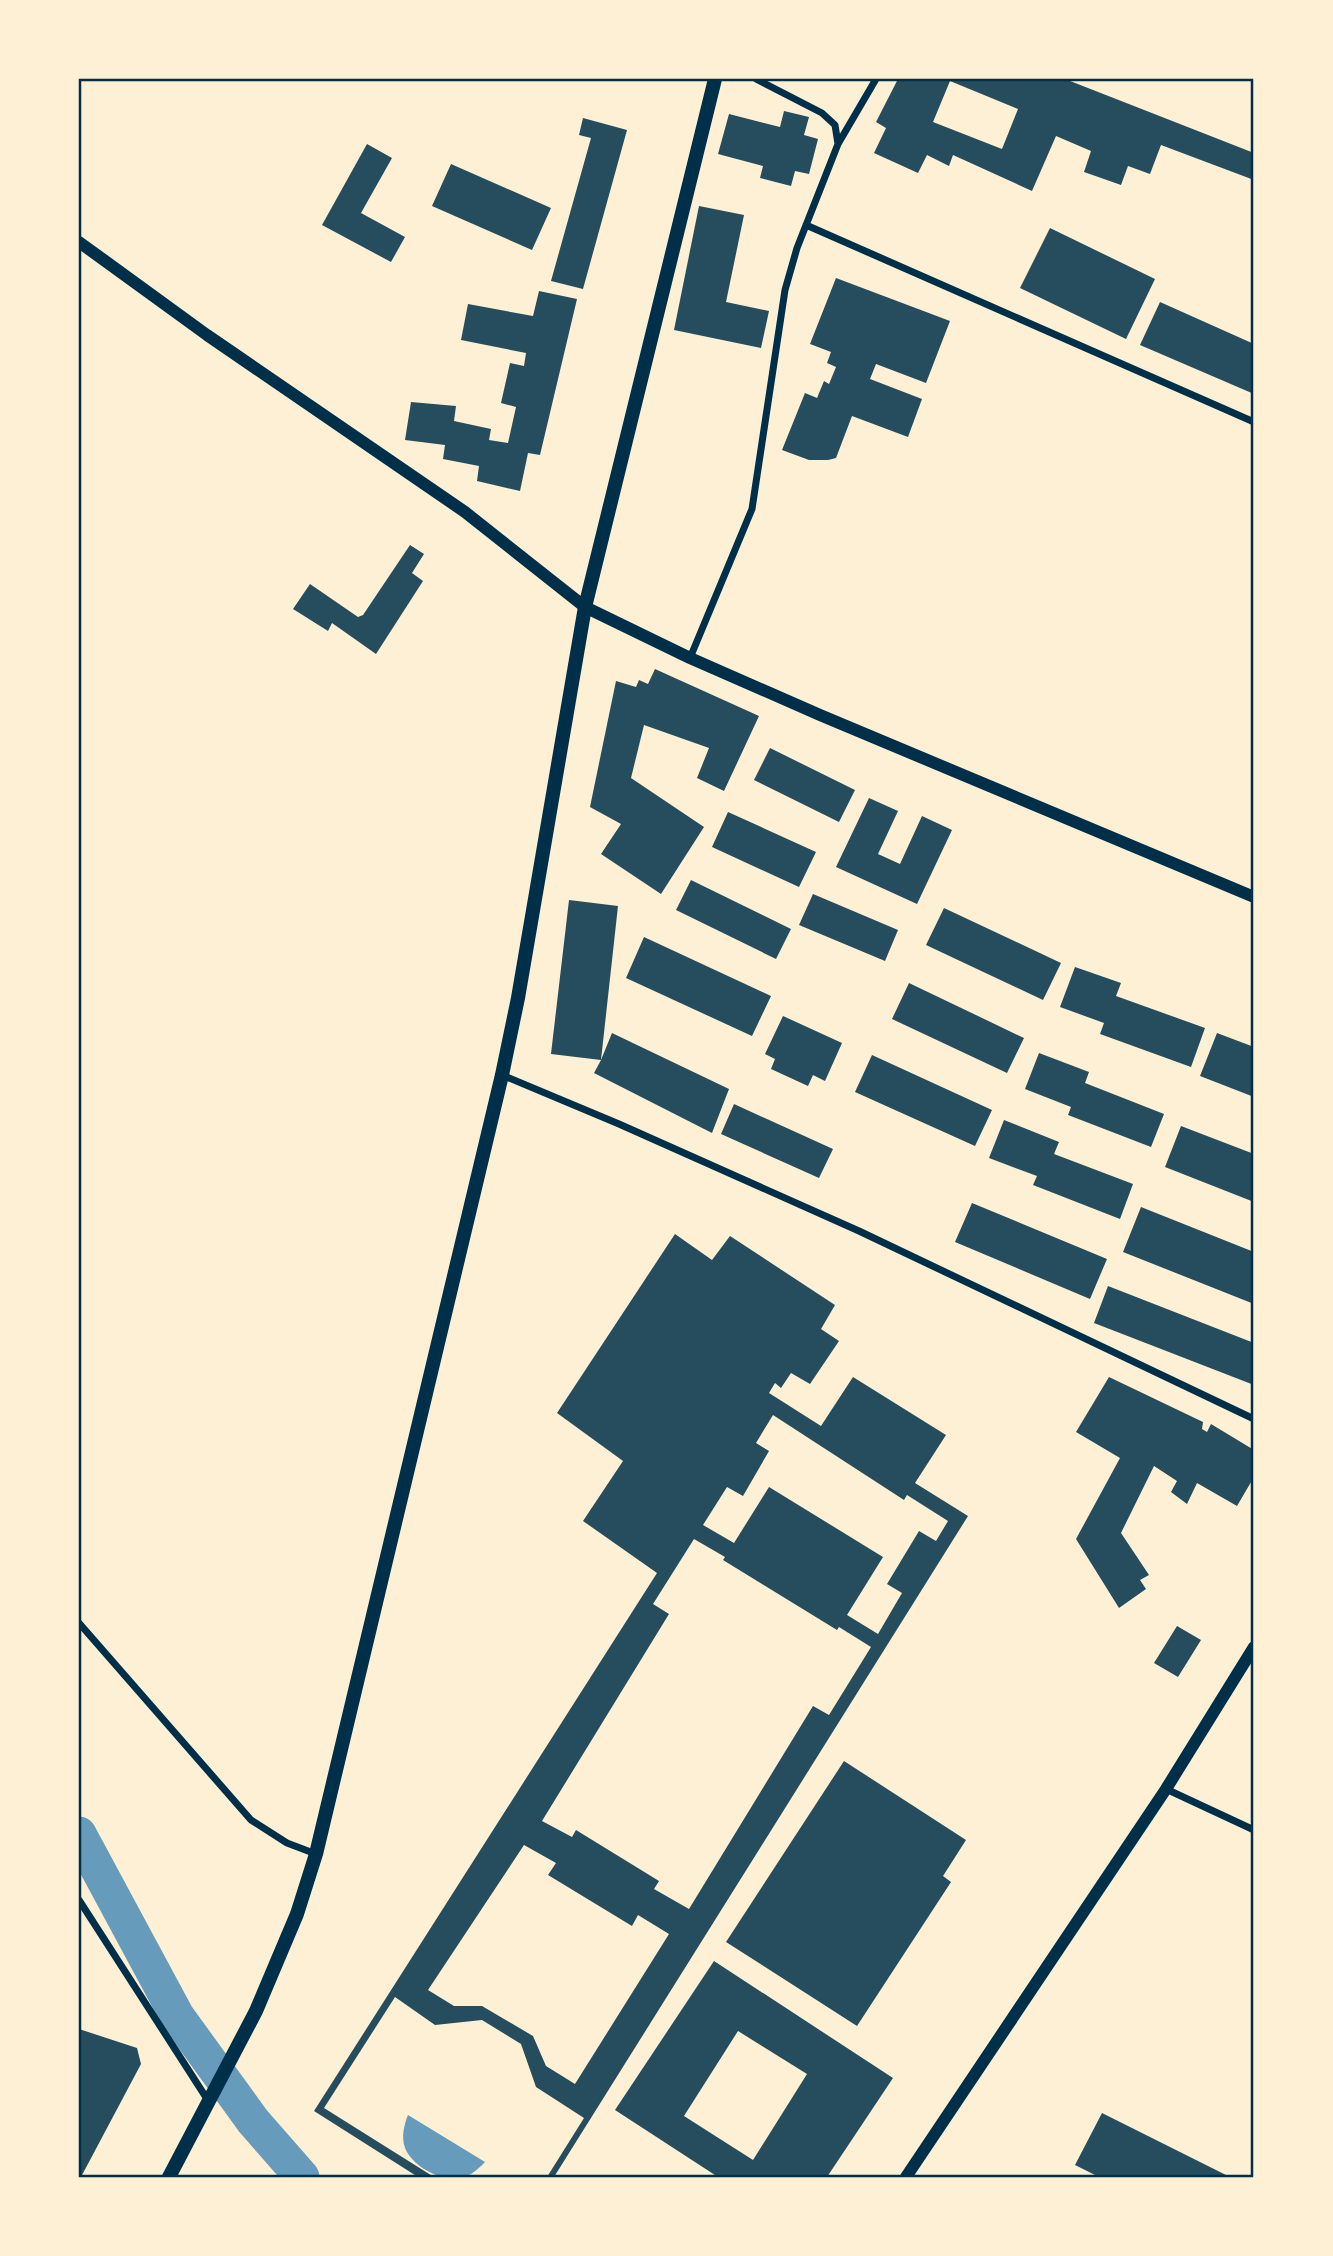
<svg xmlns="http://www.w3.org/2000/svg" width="1333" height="2256" viewBox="0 0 1333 2256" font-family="'PT Sans Narrow',sans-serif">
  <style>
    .water { fill: #669bbc }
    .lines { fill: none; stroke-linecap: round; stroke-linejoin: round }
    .river { stroke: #669bbc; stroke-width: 35 }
    .building { fill: #264d5e; fill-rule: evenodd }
    .minor { stroke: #003049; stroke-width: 7 }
    .tertiary { stroke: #003049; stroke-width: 12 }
    .secondary { stroke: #003049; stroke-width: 14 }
    .neatline { fill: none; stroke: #003049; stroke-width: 2.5 }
  </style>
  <rect width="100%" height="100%" fill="#fdf0d5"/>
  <path class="water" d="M408 2115 485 2162C480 2167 474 2173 467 2176 446 2185 413 2168 405 2148 401 2137 404 2125 408 2115Z"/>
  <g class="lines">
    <path class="river" d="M79 1834 177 2016 253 2121 302 2177"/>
  </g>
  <path class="building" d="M898 79H1065L1254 153V180L1161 145 1150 174 1128 166 1121 185 1084 172 1091 151 1056 136 1032 191 953 155 949 166 927 155 918 173 874 153 886 128 876 122ZM950 81 1018 109 1002 149 933 122Z
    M784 111 809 117 804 135 818 139 809 174 795 171 791 186 760 178 763 166 718 154 729 114 780 127Z
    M583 118 627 130 583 289 551 281 591 138 579 135Z
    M367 144 392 158 361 213 405 237 391 262 322 225Z
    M451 164 551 208 532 250 432 206Z
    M699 206 744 215 726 302 769 311 761 348 674 330Z
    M1050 228 1155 279 1126 339 1020 288Z
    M836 278 950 321 926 383 876 364 870 379 922 399 908 437 852 416 836 458 828 460H809L782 450 805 393 817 398 824 381 829 384 836 367 827 363 831 352 810 344Z
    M539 291 577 299 540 455 528 453 520 491 477 481 479 466 443 459 445 445 405 440 411 402 456 406 454 421 491 429 489 440 508 443 516 407 501 403 510 363 524 366 526 353 461 340 468 304 533 316Z
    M1160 302 1254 344V394L1140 345Z
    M410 545 424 554 412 573 423 581 376 654 332 623 328 631 293 609 310 584 358 617 363 615Z
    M655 669 759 716 724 791 697 778 709 748 644 725 631 778 704 827 661 894 601 854 621 824 590 807 616 681 636 687 639 680 648 684Z
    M770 748 855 790 839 822 754 780Z
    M869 798 898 811 878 854 900 864 922 816 952 830 917 904 836 867Z
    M728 812 816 852 799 887 712 847Z
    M691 880 791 929 776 959 676 910Z
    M813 894 898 930 885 961 799 925Z
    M569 900 618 906 601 1060 612 1033 729 1089 712 1133 594 1073 601 1060 551 1054Z
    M944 908 1061 963 1043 1000 926 945Z
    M644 937 771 996 752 1036 626 978Z
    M1075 967 1121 983 1116 996 1205 1028 1191 1067 1100 1034 1104 1023 1060 1007Z
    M909 983 1024 1038 1007 1073 892 1019Z
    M783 1016 842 1043 825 1081 813 1075 808 1086 771 1069 775 1059 765 1054Z
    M1217 1033 1254 1047V1097L1200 1076Z
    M1039 1053 1089 1072 1085 1083 1164 1114 1151 1147 1068 1115 1071 1107 1025 1089Z
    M872 1055 992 1110 975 1146 855 1092Z
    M734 1104 833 1149 819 1178 721 1134Z
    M1004 1120 1059 1142 1054 1154 1133 1184 1120 1219 1033 1185 1037 1176 989 1158Z
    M1181 1126 1254 1154V1202L1165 1167Z
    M972 1203 1107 1259 1090 1299 955 1242Z
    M1141 1207 1254 1252V1304L1123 1252Z
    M675 1234 712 1260 730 1236 835 1305 821 1329 839 1341 810 1384 791 1373 781 1388 775 1383 769 1393 821 1426 853 1377 946 1435 915 1483 968 1516 554 2177H547L584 2118 536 2087 521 2044 482 2020 435 2025 395 1997 324 2108 434 2177H418L314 2111 657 1573 583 1521 623 1461 557 1413ZM773 1415 904 1500 907 1495 948 1521 936 1541 919 1531 887 1584 902 1593 878 1634 847 1615 883 1557 769 1487 734 1543 703 1525 727 1487 743 1496 769 1451 756 1443ZM694 1539 725 1557 723 1560 837 1630 839 1627 871 1647 829 1715 813 1706 689 1909 654 1889 659 1881 576 1830 572 1837 542 1821 669 1614 653 1604ZM524 1845 556 1863 548 1875 632 1926 638 1915 669 1934 575 2084 546 2066 533 2036 482 2006H454L428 1990Z
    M1108 1286 1254 1343V1385L1094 1323Z
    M1109 1377 1203 1422 1202 1429 1207 1432 1211 1424 1254 1450V1477L1237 1506 1197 1483 1187 1504 1171 1492 1177 1481 1154 1466 1121 1533 1149 1575 1140 1580 1146 1589 1119 1608 1076 1539 1120 1458 1076 1432Z
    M1177 1626 1201 1640 1178 1677 1154 1663Z
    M844 1761 966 1840 943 1876 951 1882 857 2026 726 1942Z
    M714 1961 893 2078 827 2177H718L615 2110ZM738 2031 807 2074 753 2160 684 2116Z
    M79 2029 137 2048 141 2064 81 2177H79Z
    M1102 2113 1230 2177H1099L1075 2165Z"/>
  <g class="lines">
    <path class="minor" d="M838 144 876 79
      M806 225 1254 422
      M690 658 752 509 785 290 797 248 838 144 835 125 822 113 756 79
      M502 1075 619 1124 859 1231 1254 1419
      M79 1623 251 1820 287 1843 316 1854
      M1166 1789 1254 1830
      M79 1900 209 2102"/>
    <path class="tertiary" d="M79 242 207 335 465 512 585 607 690 658 820 715 1254 897
      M906 2177 1166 1789 1254 1647"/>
    <path class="secondary" d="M169 2177 256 2011 297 1914 316 1854 502 1075 518 998 585 607 715 79"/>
  </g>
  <rect width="1333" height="2256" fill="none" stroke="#fdf0d5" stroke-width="161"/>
  <rect x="80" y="80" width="1172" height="2096" class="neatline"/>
</svg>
